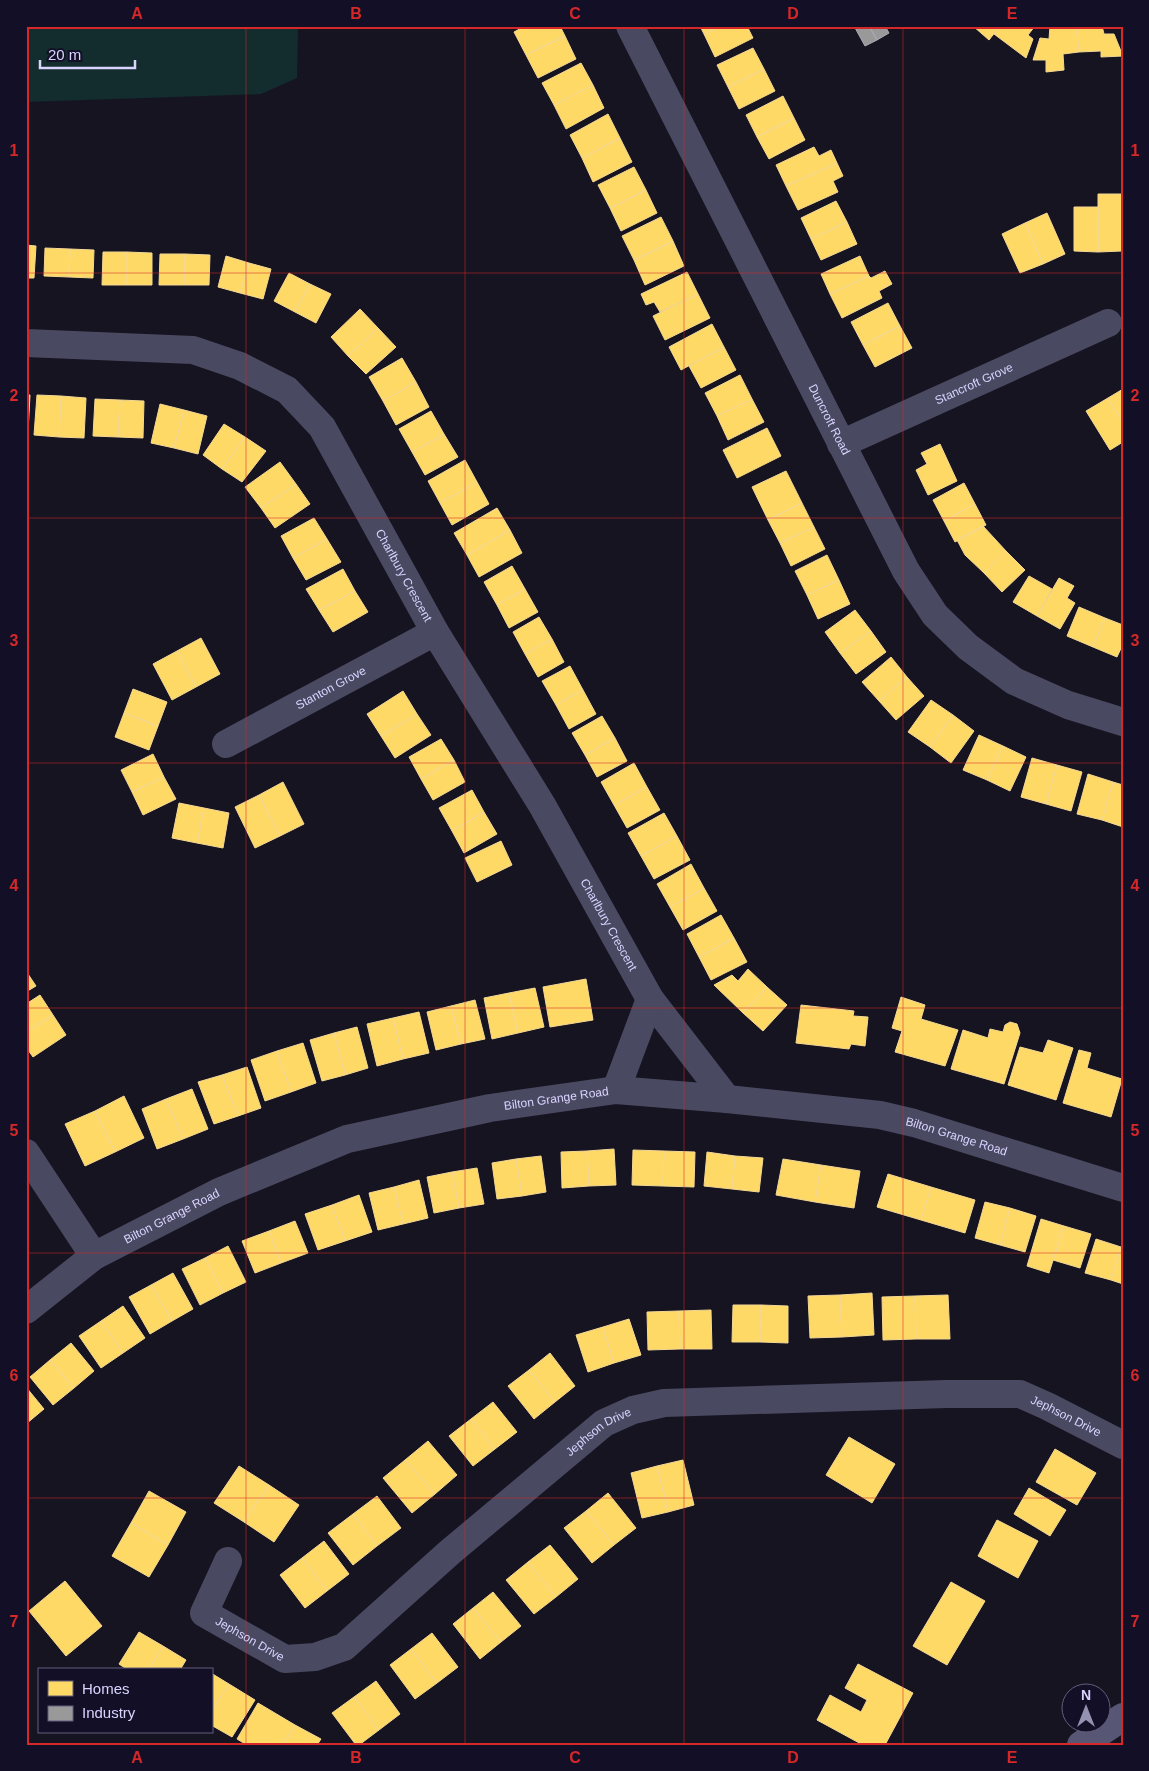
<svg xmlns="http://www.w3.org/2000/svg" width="1149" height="1771" viewBox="0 0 1149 1771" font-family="Arial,sans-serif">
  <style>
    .green { fill: #132c2d }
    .homes { fill: #ffd966; stroke: #f4d894 }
    .industry { fill: #999; stroke: #acabb8 }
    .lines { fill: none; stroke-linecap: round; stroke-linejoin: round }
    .street { stroke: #4a4962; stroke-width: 28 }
    .secondary { stroke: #575674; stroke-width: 28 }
    .grid { fill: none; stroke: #d62828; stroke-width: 1; stroke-opacity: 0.55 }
    .labels { text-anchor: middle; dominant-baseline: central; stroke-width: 5; stroke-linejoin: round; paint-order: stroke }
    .street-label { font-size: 12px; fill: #d9d4ff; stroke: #130f26 }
    .neatline { fill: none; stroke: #d62828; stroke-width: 2 }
    .grid-label { font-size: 16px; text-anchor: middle; font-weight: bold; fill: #d62828 }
  </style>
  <rect width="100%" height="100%" fill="#161421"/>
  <path class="green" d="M26 26H298L297 78 261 94 26 102Z"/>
  <path class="homes" d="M525 26H560L565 36 526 55 514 32Z
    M700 26H721L704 34Z
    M721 26H747L753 38 715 57 704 34Z
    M973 26H1000L989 40Z
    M1000 26H1035L1028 35 1033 39 1026 58 994 34Z
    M1050 26H1076L1079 52 1063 54 1064 70 1046 72V60H1033L1040 38 1049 39Z
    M1076 26H1102L1104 34H1114L1123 56 1101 57V51L1079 52Z
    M565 36 576 59 538 78 526 55Z
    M753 48 764 69 728 87 717 65Z
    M581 63 593 85 554 105 542 83Z
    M764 69 775 91 739 109 728 87Z
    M593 85 604 108 566 129 554 105Z
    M783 96 794 118 757 137 746 115Z
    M608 114 620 138 582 158 570 135Z
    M794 118 805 140 769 159 757 137Z
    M620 138 632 162 593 182 582 158Z
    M814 147 819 156 831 150 837 163 786 186 776 165Z
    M837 163 843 176 833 181 838 192 798 210 786 186Z
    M634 167 646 190 610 208 598 185Z
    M646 190 657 213 621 231 610 208Z
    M1098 194H1123L1122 251 1098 252Z
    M836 201 847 222 811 239 801 218Z
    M1074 207H1099L1098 252 1074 251Z
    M1047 213 1065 254 1043 264 1025 223Z
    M661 217 673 241 634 260 622 236Z
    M847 222 857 244 821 260 811 239Z
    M1025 223 1043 264 1020 273 1002 234Z
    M673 241 684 266 645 285 634 260Z
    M26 245 36 246 34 278H26Z
    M45 248 70 249 69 277 44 276Z
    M70 249 94 250 93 278 69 277Z
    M103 252H127V285H102Z
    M127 252 152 253V285H127Z
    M160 254H185L184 285H159Z
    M185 254 210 255 209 285H184Z
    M226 256 249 263 240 293 218 287Z
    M860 256 869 276 830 294 821 274Z
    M249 263 271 269 263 299 240 293Z
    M885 271 892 284 879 291 882 298 842 318 830 294 869 276 871 278Z
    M687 272 698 294 660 312 654 302 646 305 641 294Z
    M289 273 310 284 295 312 274 301Z
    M310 284 331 294 316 323 295 312Z
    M698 294 710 318 665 340 653 316Z
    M888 303 900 326 863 345 851 322Z
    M360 309 378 328 348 356 331 337Z
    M712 324 724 347 681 370 669 347Z
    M900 326 912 348 875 367 863 345Z
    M378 328 396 347 366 374 348 356Z
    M724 347 736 370 701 388 689 366Z
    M402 358 416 382 383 401 369 377Z
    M740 375 752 399 717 416 705 393Z
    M416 382 429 407 396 425 383 401Z
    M1123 389V423L1108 398Z
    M26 395H30L28 433H26Z
    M37 395 61 396 59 437 34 435Z
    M61 396 86 398 84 438 59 437Z
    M1108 398 1123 423V442L1110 450 1086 411Z
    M95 399 120 400 118 437 93 436Z
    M752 399 764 422 728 440 717 416Z
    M120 400 144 401 143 438 118 437Z
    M160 404 184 410 174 448 151 443Z
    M184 410 207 416 198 454 174 448Z
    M431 411 444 434 412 452 399 429Z
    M224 424 245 437 222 469 203 455Z
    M767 428 781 456 737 478 723 450Z
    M444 434 458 457 425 475 412 452Z
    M245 437 266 451 242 482 222 469Z
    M940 444 957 481 928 495 916 470 927 464 921 453Z
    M465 460 477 482 440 503 428 481Z
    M280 462 296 484 261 508 245 487Z
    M786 471 802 503 768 520 752 487Z
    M477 482 489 504 452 525 440 503Z
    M964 483 975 504 944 521 933 500Z
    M296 484 310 504 275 528 261 508Z
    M802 503 814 527 780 543 768 520Z
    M975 504 986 525 955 542 944 521Z
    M497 508 510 530 467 555 454 533Z
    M314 518 327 539 293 558 281 536Z
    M983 526 1006 551 984 573 965 555 957 540Z
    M814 527 825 549 791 566 780 543Z
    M510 530 522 553 479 577 467 555Z
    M327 539 341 562 306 580 293 558Z
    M1006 551 1025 570 1002 592 984 573Z
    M827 555 839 580 807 595 795 571Z
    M512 566 525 589 497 605 484 582Z
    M343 569 355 591 319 610 306 589Z
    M1029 576 1052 589 1037 616 1013 602Z
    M1059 578 1074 586 1067 598 1075 603 1060 629 1037 616Z
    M839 580 850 604 818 619 807 595Z
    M525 589 538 612 509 628 497 605Z
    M355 591 368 612 333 632 319 610Z
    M1079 607 1105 618 1093 647 1067 636Z
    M855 610 871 631 840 653 825 632Z
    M539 617 552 639 525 654 513 632Z
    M1105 618 1123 625V644L1117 657 1093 647Z
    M871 631 886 652 856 674 840 653Z
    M201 638 220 674 196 687 177 651Z
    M552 639 564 662 538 677 525 654Z
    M177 651 196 687 172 700 153 664Z
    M891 657 907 677 879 701 862 682Z
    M570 666 583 690 556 705 542 681Z
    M907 677 924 696 896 720 879 701Z
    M133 689 167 702 158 726 124 713Z
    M583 690 596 714 569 729 556 705Z
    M403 691 417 714 381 736 367 714Z
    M931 700 953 715 930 747 908 732Z
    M124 713 158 726 149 750 115 737Z
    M417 714 431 735 395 758 381 736Z
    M953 715 974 731 951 763 930 747Z
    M602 716 615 738 585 755 572 733Z
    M979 735 1003 746 987 780 963 770Z
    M615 738 627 761 597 777 585 755Z
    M441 739 454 760 421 779 409 757Z
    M1003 746 1026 757 1010 791 987 780Z
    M153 754 164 777 132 792 121 770Z
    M1032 758 1057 765 1046 804 1021 797Z
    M454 760 465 782 433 800 421 779Z
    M634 763 647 787 614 805 601 782Z
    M1057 765 1082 772 1071 811 1046 804Z
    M1088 774 1113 782 1102 820 1077 814Z
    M164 777 176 799 143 815 132 792Z
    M283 782 304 824 280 836 259 795Z
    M1113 782 1123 785V827L1102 820Z
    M647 787 660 810 627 828 614 805Z
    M472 790 484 812 452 831 439 808Z
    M259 795 280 836 255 848 235 807Z
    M179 803 204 808 197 843 172 838Z
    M204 808 229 813 223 848 197 843Z
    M484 812 497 834 464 853 452 831Z
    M664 813 677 836 641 856 628 833Z
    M677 836 690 860 654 879 641 856Z
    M501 841 512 865 477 882 465 858Z
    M691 864 704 888 670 907 657 884Z
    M704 888 717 911 683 930 670 907Z
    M721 915 734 938 699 957 687 934Z
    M734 938 747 962 711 980 699 957Z
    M748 969 767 987 743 1013 714 985 732 975 738 981Z
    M26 971 36 986 26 992Z
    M586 979 593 1020 550 1027 543 987Z
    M767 987 787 1005 763 1031 743 1013Z
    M535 988 544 1027 518 1033 509 993Z
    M509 993 518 1033 492 1039 484 998Z
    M40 995 53 1015 26 1032V1004Z
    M901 997 925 1005 921 1019 958 1030 945 1066 895 1052 902 1031 892 1028Z
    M475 1000 485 1039 461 1044 451 1006Z
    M801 1005 854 1011 853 1016 868 1017 865 1046 851 1044 849 1049 796 1043Z
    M451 1006 461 1044 436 1050 427 1012Z
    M419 1012 429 1053 403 1059 393 1018Z
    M53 1015 66 1035 33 1057 26 1047V1032Z
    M393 1018 403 1059 377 1066 367 1024Z
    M1010 1022 1017 1024 1020 1033 1004 1084 951 1069 963 1030 988 1038 990 1029 1003 1032 1005 1025Z
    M357 1027 368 1068 345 1075 334 1033Z
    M334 1033 345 1075 322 1081 310 1040Z
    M1048 1040 1073 1048 1056 1100 1008 1085 1020 1047 1043 1053Z
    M303 1043 316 1083 291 1092 277 1051Z
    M1079 1050 1091 1053 1087 1068 1122 1079 1111 1117 1063 1103Z
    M277 1051 291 1092 265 1101 251 1060Z
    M247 1067 261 1108 238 1116 222 1075Z
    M222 1075 238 1116 214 1124 198 1082Z
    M192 1089 208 1129 183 1139 166 1099Z
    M124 1096 144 1138 115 1152 95 1111Z
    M166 1099 183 1139 157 1149 142 1109Z
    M95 1111 115 1152 85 1166 65 1124Z
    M614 1149 616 1185 589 1186 587 1151Z
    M633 1150 664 1151 663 1186 632 1185Z
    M587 1151 589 1186 562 1188 561 1152Z
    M664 1151 695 1152 694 1187 663 1186Z
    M707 1152 735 1156 732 1189 704 1186Z
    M541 1156 546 1192 522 1196 516 1159Z
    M735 1156 763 1158 759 1192 732 1189Z
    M516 1159 522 1196 497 1199 492 1163Z
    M783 1159 821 1165 815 1202 776 1195Z
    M821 1165 860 1171 854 1208 815 1202Z
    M477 1168 484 1204 459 1208 452 1172Z
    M452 1172 459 1208 434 1213 427 1177Z
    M888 1174 931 1187 921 1220 877 1207Z
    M419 1180 428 1218 403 1224 394 1187Z
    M394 1187 403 1224 378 1230 369 1193Z
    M931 1187 975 1200 965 1233 921 1220Z
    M359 1195 372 1232 345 1241 332 1205Z
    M985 1202 1010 1208 1000 1245 975 1238Z
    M332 1205 345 1241 318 1250 305 1214Z
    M1010 1208 1036 1216 1025 1252 1000 1245Z
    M1041 1219 1064 1226 1049 1273 1027 1266Z
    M295 1221 308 1253 281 1263 269 1231Z
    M1064 1226 1091 1234 1080 1268 1053 1260Z
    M269 1231 281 1263 255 1273 242 1241Z
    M1096 1239 1121 1247 1111 1280 1085 1273Z
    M228 1246 246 1282 223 1293 205 1258Z
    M1121 1247H1123V1284L1111 1280Z
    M205 1258 223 1293 200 1305 182 1269Z
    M173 1273 193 1309 172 1321 151 1285Z
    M151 1285 172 1321 150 1334 129 1297Z
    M872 1293 874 1335 842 1337 840 1295Z
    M840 1295 842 1337 810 1338 808 1296Z
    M948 1295 950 1339H916L915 1296Z
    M915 1296 916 1339 883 1340 882 1297Z
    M733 1305H761L760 1342H732Z
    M761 1305 788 1306V1343L760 1342Z
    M123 1306 145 1338 123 1353 101 1321Z
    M711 1310 712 1349H680L679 1311Z
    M679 1311 680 1349 648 1350 647 1312Z
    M629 1319 641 1355 614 1363 603 1327Z
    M101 1321 123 1353 101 1368 79 1336Z
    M603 1327 614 1363 588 1372 576 1335Z
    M71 1343 94 1371 74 1388 50 1360Z
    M550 1353 575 1386 555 1402 529 1370Z
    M50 1360 74 1388 53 1405 30 1377Z
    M529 1370 555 1402 534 1419 508 1386Z
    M26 1387 44 1409 26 1424Z
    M493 1402 517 1432 495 1449 471 1419Z
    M471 1419 495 1449 473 1466 449 1436Z
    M849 1437 895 1464 872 1503 826 1475Z
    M428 1441 457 1475 435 1494 405 1460Z
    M1055 1449 1096 1473 1077 1505 1036 1482Z
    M405 1460 435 1494 412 1513 383 1478Z
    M683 1460 694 1505 668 1512 657 1466Z
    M239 1466 269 1485 244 1522 214 1503Z
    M657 1466 668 1512 642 1518 631 1473Z
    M269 1485 299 1505 274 1542 244 1522Z
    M1029 1488 1066 1510 1050 1536 1014 1514Z
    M149 1491 186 1512 168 1545 131 1523Z
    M608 1493 636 1528 614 1545 586 1511Z
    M377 1496 401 1528 377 1546 353 1514Z
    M586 1511 614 1545 592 1563 564 1528Z
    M353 1514 377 1546 353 1565 328 1533Z
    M997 1520 1038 1541 1018 1578 978 1556Z
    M131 1523 168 1545 149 1577 112 1556Z
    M324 1541 349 1574 327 1591 302 1558Z
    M550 1545 578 1579 556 1597 528 1562Z
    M302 1558 327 1591 305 1608 280 1575Z
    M528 1562 556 1597 534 1614 506 1580Z
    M65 1581 102 1626 66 1656 29 1611Z
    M951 1582 985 1601 947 1665 913 1646Z
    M493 1592 521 1626 501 1642 473 1608Z
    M473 1608 501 1642 480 1659 453 1624Z
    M139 1632 163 1646 148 1670H128L119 1664Z
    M432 1633 458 1667 437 1683 411 1649Z
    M163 1646 186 1660 180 1670H148Z
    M411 1649 437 1683 415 1699 390 1665Z
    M858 1664 913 1693 885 1745H863L817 1720 830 1695 861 1712 867 1700 845 1688Z
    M211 1673 229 1684 211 1712Z
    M376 1681 400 1714 379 1730 354 1697Z
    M229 1684 255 1700 232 1737 211 1725V1712Z
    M354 1697 379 1730 359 1745H356L332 1713Z
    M258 1703 295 1725 283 1745H247L237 1739Z
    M295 1725 321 1739 317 1745H283Z"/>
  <path class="industry" d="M854 26H869L877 40 865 46Z
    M869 26H885L889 33 877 40Z"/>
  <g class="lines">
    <g class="street">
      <path id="s1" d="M630 26 906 571 935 615 968 647 1014 681 1068 705 1123 722"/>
      <path id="s2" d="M26 343 193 350 240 366 287 390 322 427 435 632 542 805 650 999 727 1099"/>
      <path id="s3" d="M841 444 1108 323"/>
      <path id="s4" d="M226 744 435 632"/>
      <path d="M616 1090 650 999"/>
      <path d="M26 1153 94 1256"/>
      <path id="s5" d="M26 1310 94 1256 219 1192 347 1139 490 1108 616 1090 727 1099 880 1115 914 1123 1123 1188"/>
      <path id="s6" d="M228 1561 204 1613 285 1659 315 1657 344 1647 450 1552 604 1423 633 1410 664 1403 946 1394H1020L1047 1406 1123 1445"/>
    </g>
    <path class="secondary" d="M1081 1745 1123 1717"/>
  </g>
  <path class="grid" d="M246 26V1745M465 26V1745M684 26V1745M903 26V1745M26 273H1123M26 518H1123M26 763H1123M26 1008H1123M26 1253H1123M26 1498H1123"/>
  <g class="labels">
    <g class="street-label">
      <text stroke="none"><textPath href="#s3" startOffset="146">Stancroft Grove</textPath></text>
      <text stroke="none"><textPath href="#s1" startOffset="441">Duncroft Road</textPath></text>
      <text stroke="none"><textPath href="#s2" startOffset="490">Charlbury Crescent</textPath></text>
      <text stroke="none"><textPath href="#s4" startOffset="119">Stanton Grove</textPath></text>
      <text stroke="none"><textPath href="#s2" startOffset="895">Charlbury Crescent</textPath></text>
      <text stroke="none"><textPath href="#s5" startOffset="579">Bilton Grange Road</textPath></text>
      <text stroke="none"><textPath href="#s5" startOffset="984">Bilton Grange Road</textPath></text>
      <text stroke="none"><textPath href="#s5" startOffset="174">Bilton Grange Road</textPath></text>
      <text stroke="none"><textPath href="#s6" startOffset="1025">Jephson Drive</textPath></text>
      <text stroke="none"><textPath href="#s6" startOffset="545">Jephson Drive</textPath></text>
      <text stroke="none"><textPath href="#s6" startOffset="110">Jephson Drive</textPath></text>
    </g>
  </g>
  <rect width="1149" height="1771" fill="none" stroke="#130f26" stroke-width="55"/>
  <rect x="38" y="1668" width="175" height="65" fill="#130f26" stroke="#625e7d"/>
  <rect x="48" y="1681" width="25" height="15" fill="#ffd966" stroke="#625e7d"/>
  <text x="82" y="1694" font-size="15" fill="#d9d4ff">Homes</text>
  <rect x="48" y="1706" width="25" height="15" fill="#999999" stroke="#625e7d"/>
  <text x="82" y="1718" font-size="15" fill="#d9d4ff">Industry</text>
  <g transform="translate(1086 1708)"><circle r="24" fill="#130f26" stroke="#625e7d"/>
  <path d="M0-4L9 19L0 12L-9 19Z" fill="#9591b1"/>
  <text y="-8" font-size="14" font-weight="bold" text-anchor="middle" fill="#d9d4ff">N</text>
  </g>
  <path d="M40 60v8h95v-8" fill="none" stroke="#d9d4ff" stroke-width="2.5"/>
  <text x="48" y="60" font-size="15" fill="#d9d4ff" stroke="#130f26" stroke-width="4" paint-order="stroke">20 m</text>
  <rect x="28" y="28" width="1094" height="1716" class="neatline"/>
  <g class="grid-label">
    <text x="137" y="19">A</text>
    <text x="356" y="19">B</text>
    <text x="575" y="19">C</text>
    <text x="793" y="19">D</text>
    <text x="1012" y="19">E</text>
    <text x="14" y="156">1</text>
    <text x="1135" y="156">1</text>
    <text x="14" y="401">2</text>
    <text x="1135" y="401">2</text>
    <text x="14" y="646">3</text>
    <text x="1135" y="646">3</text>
    <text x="14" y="891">4</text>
    <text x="1135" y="891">4</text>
    <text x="14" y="1136">5</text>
    <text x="1135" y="1136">5</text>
    <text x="14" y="1381">6</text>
    <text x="1135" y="1381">6</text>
    <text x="14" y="1627">7</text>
    <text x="1135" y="1627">7</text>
    <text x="137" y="1763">A</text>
    <text x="356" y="1763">B</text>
    <text x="575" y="1763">C</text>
    <text x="793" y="1763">D</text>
    <text x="1012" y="1763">E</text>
  </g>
</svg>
